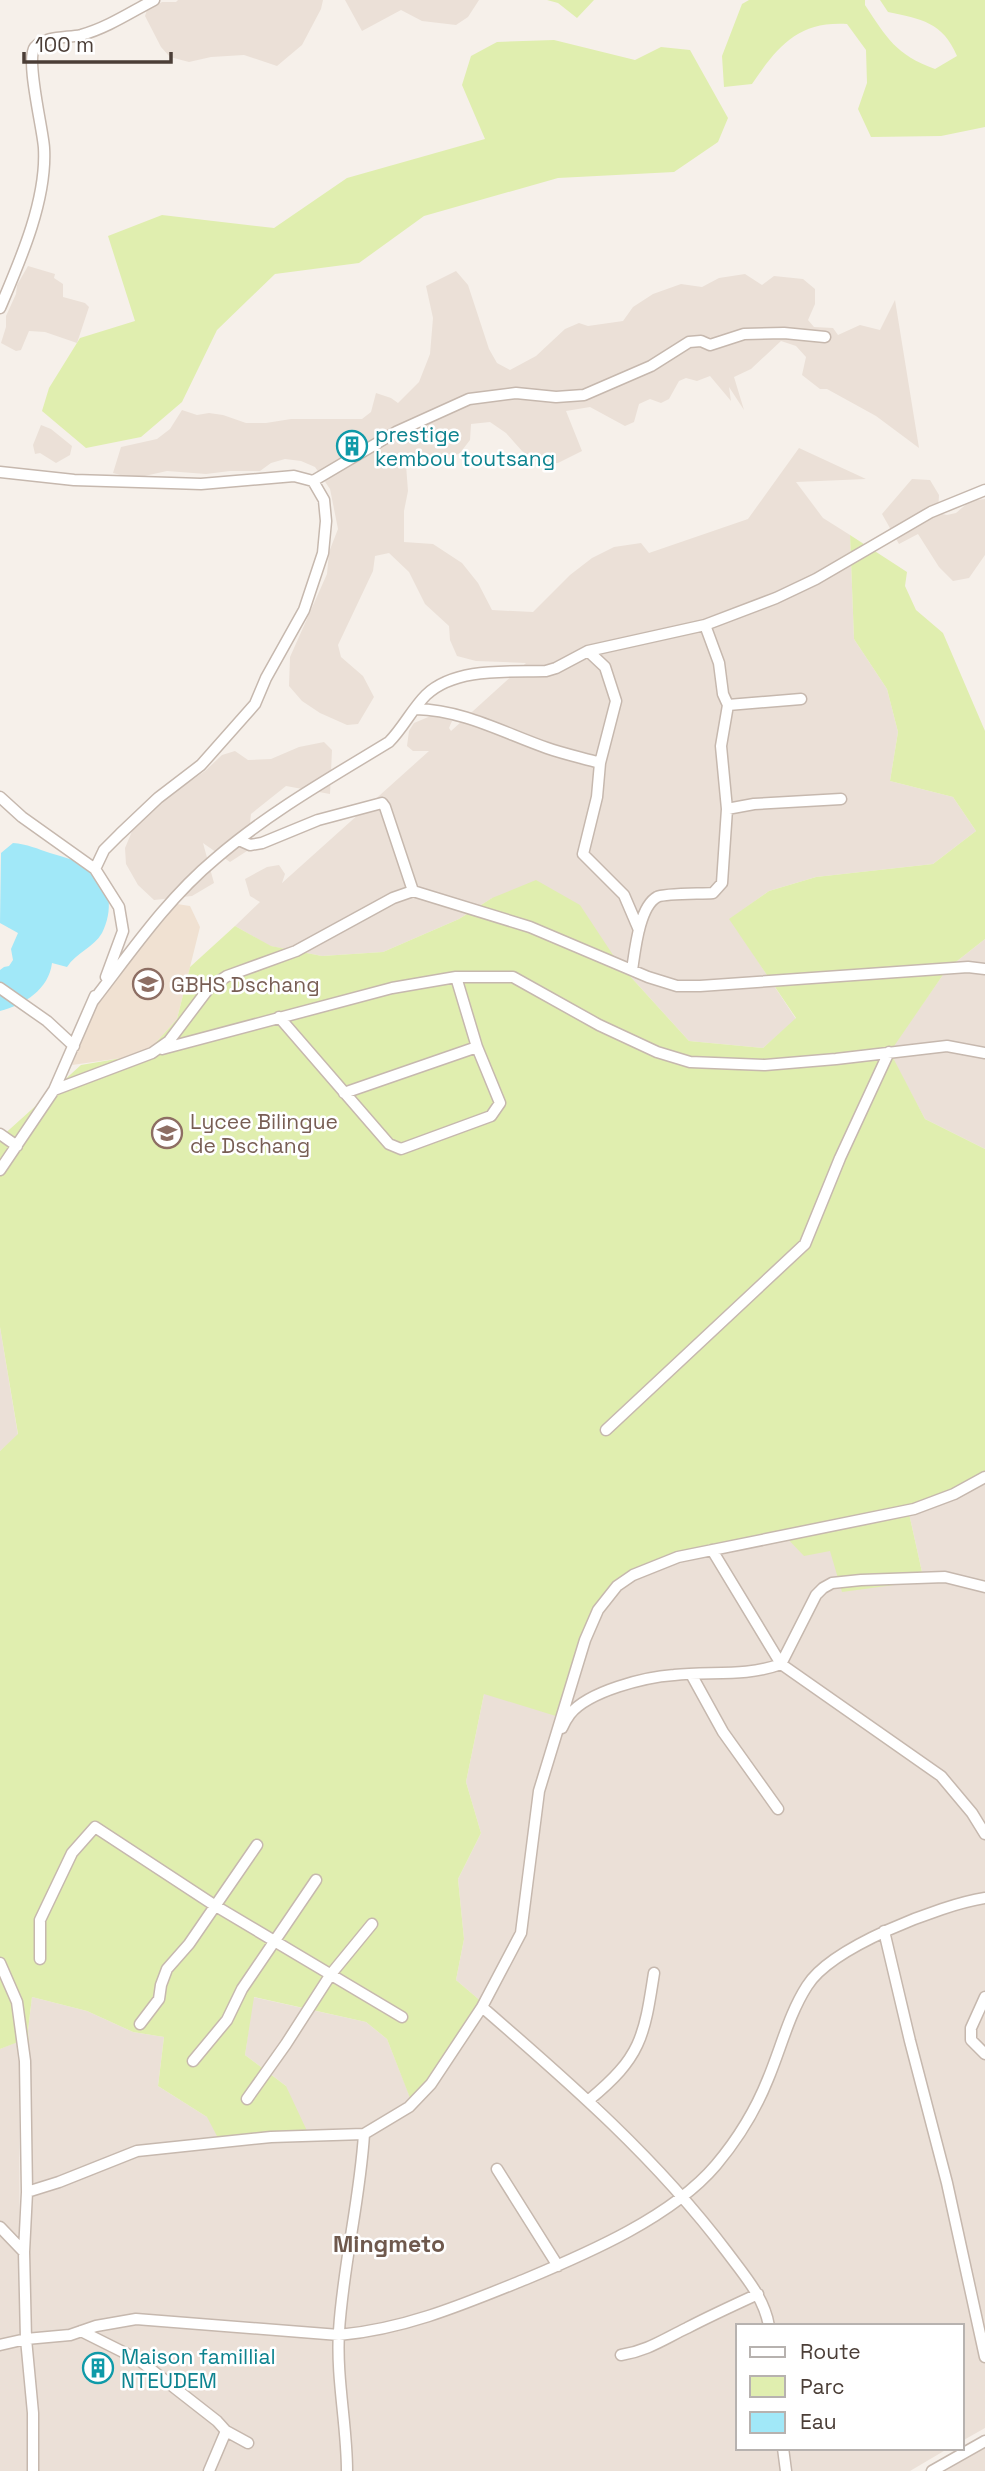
<svg xmlns="http://www.w3.org/2000/svg" width="985" height="2471" viewBox="0 0 985 2471" font-family="'Space Grotesk',sans-serif">
  <style>
    .residential { fill: #ebe0d7 }
    .education { fill: #f0e1d2 }
    .green { fill: #e0eeaf }
    .water { fill: #a1e8f8 }
    .lines { fill: none; stroke-linecap: round; stroke-linejoin: round }
    .minor-casing { stroke: #c6b8ae; stroke-width: 13 }
    .minor { stroke: #fff; stroke-width: 10 }
    .labels { text-anchor: middle; dominant-baseline: central; stroke-width: 5; stroke-linejoin: round; paint-order: stroke }
    .culture-label { font-size: 21px; fill: #0d838f; stroke: #fff; text-anchor: start }
    .education-label { font-size: 21px; fill: #785e54; stroke: #fff; text-anchor: start }
    .neighbourhood-label { font-size: 23px; font-weight: bold; fill: #6f594d; stroke: #fff }
  </style>
  <rect width="100%" height="100%" fill="#f6f0ea"/>
  <path class="residential" d="M178 0H323L321 9 302 45 277 66 244 55 211 57 189 62 170 57 161 47 145 16 147 10 162 2H176Z
    M345 0H479L468 17 456 25 422 21 401 10 362 31Z
    M28 266 55 274 54 278 63 284V297L85 303 89 307 77 343 45 332 29 331 21 350 16 351 1 343 6 327V316L16 294 17 285Z
    M456 271 468 285 489 349 497 363 510 370 536 356 565 329 579 323 588 326 623 321 633 307 653 294 681 284 702 287 719 278 745 274 762 285 774 276 803 279 815 289V304L808 320 814 327 833 328 838 335 860 325 880 330 895 300 919 448 876 416 827 389H820L802 375 806 357 796 346 781 341 751 369 734 377 744 410 729 387 731 401 710 376 697 381 686 378 679 381 669 399 661 403 650 399 639 404 634 422 625 426 590 407 566 411 582 451 558 463H539L522 451 506 433 490 422 471 424 470 440 460 453 446 460 414 456 406 465 408 491 404 511V542L433 544 462 563 478 583 492 610 533 612 570 575 592 558 614 547 641 543 649 553 748 519 799 448 866 479 796 482 823 518 850 535 854 639 887 689 898 732 890 781 953 797 976 831 933 864 816 877 769 891 730 919 796 1019 763 1048 689 1041 619 964 492 898 459 919 383 952 322 956 270 946 235 926 260 902 250 896 245 879 267 867 279 865 285 874 282 883 429 751H413L407 746 409 731 414 723 433 715H440L452 721 449 728 451 731 526 663 476 661 457 656 450 640 449 626 425 604 409 572 389 553 375 556 373 571 338 645 341 657 363 676 374 697 358 724 347 725 320 713 302 701 289 686 290 657 327 574 329 552 338 529 330 489 315 467 301 461 285 459 271 463 260 471H230L206 474 167 471 140 477H128L113 473 121 447 157 439 170 429 182 410 197 415 209 413 223 415 246 423H266L291 419H362L371 412 376 393 391 398 398 403 419 382 430 354 433 318 426 286Z
    M41 425 51 429 72 446 70 455 56 463 40 453 35 454 33 445Z
    M912 479 930 480 939 495 938 513 947 515 956 513 970 501 985 499V555L969 578 953 581 939 567 918 534 899 544 882 514Z
    M324 742 332 750 330 794 286 786 251 814 247 851 230 862 203 843 214 883 192 896 154 900 138 885 126 864 125 848 133 829 169 796 205 771 222 755 235 751 248 760 271 759 299 747Z
    M985 939V1149L925 1119 889 1052 947 969Z
    M0 1327 18 1435 0 1451Z
    M985 1476V2428L962 2441V2326H774L772 2313 762 2292 712 2225 643 2146 600 2103 456 1980 464 1939 458 1879 481 1833 466 1782 484 1694 600 1608 630 1578 663 1563 782 1533 830 1551 924 1581 908 1509Z
    M32 1997 87 2011 133 2032 164 2037 158 2086 207 2117 286 2086 245 2055 253 1997 366 2022 387 2039 412 2102 481 2005 645 2161 708 2234 754 2297 765 2326H738V2448H780L784 2471H37L39 2413 29 2311 30 2062 28 2030Z
    M19 2041 20 2312 28 2414V2471H0V2049Z
    M985 2439V2471H929Z
    M787 2448H949L910 2471H789Z"/>
  <path class="education" d="M177 904 190 906 200 927 177 1019 151 1048 122 1058 72 1065 96 1001Z"/>
  <path class="green" d="M547 0H594L577 18 558 3Z
    M749 0H865V5C887 38 896 55 935 69L957 56C943 22 921 19 888 12L880 0H985V127L941 136 871 137 858 109 867 83 866 50 847 24C798 21 778 46 752 84L724 87 722 56 742 4Z
    M554 40 635 60 661 47 690 50 728 118 718 142 674 172 558 178 424 216 359 263 275 274 217 330 182 402 141 437 86 448 42 411 49 388 80 338 135 321 108 236 162 215 274 228 347 178 485 139 462 85 471 56 497 42Z
    M850 535 907 572 905 586 916 610 943 633 985 731V939L947 969 890 1052 925 1119 985 1149V1476L908 1509 924 1581 842 1592 830 1551 804 1556 782 1533 722 1547 630 1578 600 1607 559 1717 484 1694 466 1782 481 1833 458 1879 464 1939 456 1980 483 2003 433 2079 412 2103 387 2039 366 2022 254 1997 245 2055 286 2086 308 2133 218 2138 207 2117 158 2086 164 2037 133 2032 87 2011 32 1997 28 2030 30 2062 18 2042 0 2049V1451L18 1434 0 1327V1138L81 1065 122 1058 151 1048 177 1019 190 967 235 926 271 946 322 956 383 952 459 919 492 898 536 880 580 905 619 964 689 1041 763 1048 796 1018 729 919 769 891 816 877 933 864 976 831 953 797 890 781 898 732 887 689 854 639Z"/>
  <path class="water" d="M13 843C27 844 38 849 50 853 63 857 80 861 91 869 112 883 113 912 102 933 94 947 76 953 67 967L52 963C49 989 24 1005 0 1011V970L4 967 9 966 13 960 11 949 18 933 0 923 1 853Z"/>
  <g class="lines">
    <g class="minor-casing">
      <path id="minor" d="M0 308C20 261 47 200 44 148 43 129 25 59 35 47 45 36 68 38 81 35 107 28 131 12 154 0
        M0 472 74 480 171 483 201 484 294 476 313 481
        M705 625 719 663 723 694 728 705 801 699
        M588 651 605 667 616 701 600 763 597 797 583 854 624 895 639 930
        M416 709C463 710 504 733 547 748 564 754 583 758 600 763
        M0 797 22 817 95 869 119 907 123 931 106 977
        M727 809 754 804 841 799
        M239 840 250 845 262 843 318 820 382 803 385 807 413 891
        M95 869 104 850 120 834 158 798 201 765 255 704 266 678 304 610 323 553 326 521 324 500 313 481 396 432 469 399 516 393 556 397 584 395 651 366 689 342 701 341 710 345 744 334 784 333 825 337
        M632 970C635 951 639 907 657 897 665 893 702 894 713 893L722 883 727 809 721 746 728 705
        M0 988 47 1021 74 1046
        M93 1001C131 952 167 899 215 859 268 813 330 778 389 742 403 728 412 709 426 695 455 667 509 672 546 671L556 668 588 651 705 625 776 598 816 579 931 512 985 490
        M279 1017 389 1144 401 1149 491 1116 500 1103 477 1047 456 977
        M162 1049 392 988 456 977H513L599 1025 657 1052 690 1062 765 1065 836 1059 947 1046 985 1053
        M54 1090 152 1053 169 1041 209 988 227 976 296 951 393 898 413 891 530 927 648 977 677 986H700L968 967 985 969
        M344 1093 477 1047
        M0 1134 17 1146
        M0 1170 54 1090 95 996
        M606 1430 805 1244 840 1158 889 1052
        M712 1550 781 1664 941 1776 972 1813 985 1834
        M691 1674 723 1732 778 1809
        M562 1728C564 1723 567 1718 570 1714 589 1691 645 1677 674 1675 710 1671 746 1677 781 1664L816 1595 823 1588 832 1583 861 1580 945 1577 985 1587
        M884 1931 910 2041 947 2183 985 2357
        M40 1959V1920L72 1853 95 1827 214 1905 402 2017
        M0 1963 17 2002 25 2061 27 2192 24 2252 26 2339 33 2413V2471
        M985 1997 971 2028V2040L985 2054
        M482 2007C570 2083 657 2159 727 2252 744 2275 764 2297 769 2326
        M140 2024 159 1999 161 1985 167 1969 189 1944 257 1845
        M193 2061 227 2020 242 1989 316 1880
        M247 2099 286 2044 331 1974 372 1924
        M589 2100C641 2057 644 2038 654 1973
        M497 2169 558 2266
        M27 2192 59 2182 137 2151 271 2137 364 2134 409 2107 431 2084 482 2007 521 1933 539 1791 585 1640 598 1610 617 1586 633 1575 678 1557 914 1509 954 1494 985 1477
        M0 2227 24 2252
        M81 2331 139 2360 217 2421 226 2431 248 2443
        M0 2345 26 2339 70 2335 96 2326 136 2319 339 2335C406 2329 464 2304 526 2279 588 2253 672 2217 716 2165 737 2140 756 2109 768 2079 781 2048 789 2014 807 1986 831 1947 940 1905 985 1898
        M621 2355C647 2351 664 2339 687 2328 710 2316 734 2305 758 2294
        M783 2448 786 2471
        M209 2471 226 2431
        M347 2471C347 2425 336 2378 339 2331 343 2265 360 2200 364 2134
        M932 2471 985 2441"/>
    </g>
    <use href="#minor" class="minor"/>
  </g>
  <defs>
    <g id="building-ring" transform="scale(1.575)"><circle r="9.5" fill="#fff" stroke="#0f9aa8" stroke-width="1.5"/><path d="M-4-6H4V6H1V3H-1V6H-4ZM-2.5-4.3h1.7v1.8h-1.7ZM.8-4.3h1.7v1.8H.8ZM-2.5-1h1.7V.8h-1.7ZM.8-1h1.7V.8H.8Z" fill="#0f9aa8"/></g>
    <g id="school-ring" transform="scale(1.575)"><circle r="9.5" fill="#fff" stroke="#8d6e63" stroke-width="1.5"/><path d="M0-5L7-2L0 1L-7-2ZM-4 1L0 2.5L4 1V4Q0 6-4 4Z" fill="#8d6e63"/></g>
  </defs>
  <g fill-rule="evenodd">
    <use href="#building-ring" x="352" y="446"/>
    <use href="#school-ring" x="148" y="984"/>
    <use href="#school-ring" x="167" y="1133"/>
    <use href="#building-ring" x="98" y="2368"/>
  </g>
  <g class="labels">
    <g class="culture-label">
      <text x="375" y="434">prestige<tspan x="375" dy="24">kembou toutsang</tspan></text>
      <text x="121" y="2356">Maison famillial<tspan x="121" dy="24">NTEUDEM</tspan></text>
    </g>
    <g class="education-label">
      <text x="171" y="984">GBHS Dschang</text>
      <text x="190" y="1121">Lycee Bilingue<tspan x="190" dy="24">de Dschang</tspan></text>
    </g>
    <g class="neighbourhood-label">
      <text x="389" y="2244">Mingmeto</text>
    </g>
  </g>
  <rect x="736" y="2324" width="228" height="126" fill="#ffffff" stroke="#b7b2af" stroke-width="2"/>
  <rect x="750" y="2347" width="35" height="10" fill="#ffffff" stroke="#b7b2af" stroke-width="2"/>
  <text x="800" y="2359" font-size="21" fill="#4b3e37">Route</text>
  <rect x="750" y="2376" width="35" height="21" fill="#e0eeaf" stroke="#b7b2af" stroke-width="2"/>
  <text x="800" y="2394" font-size="21" fill="#4b3e37">Parc</text>
  <rect x="750" y="2412" width="35" height="21" fill="#a1e8f8" stroke="#b7b2af" stroke-width="2"/>
  <text x="800" y="2429" font-size="21" fill="#4b3e37">Eau</text>
  <path d="M24 52v10h147v-10" fill="none" stroke="#4b3e37" stroke-width="3.5"/>
  <text x="35" y="52" font-size="21" fill="#4b3e37" stroke="#ffffff" stroke-width="5" paint-order="stroke">100 m</text>
</svg>
